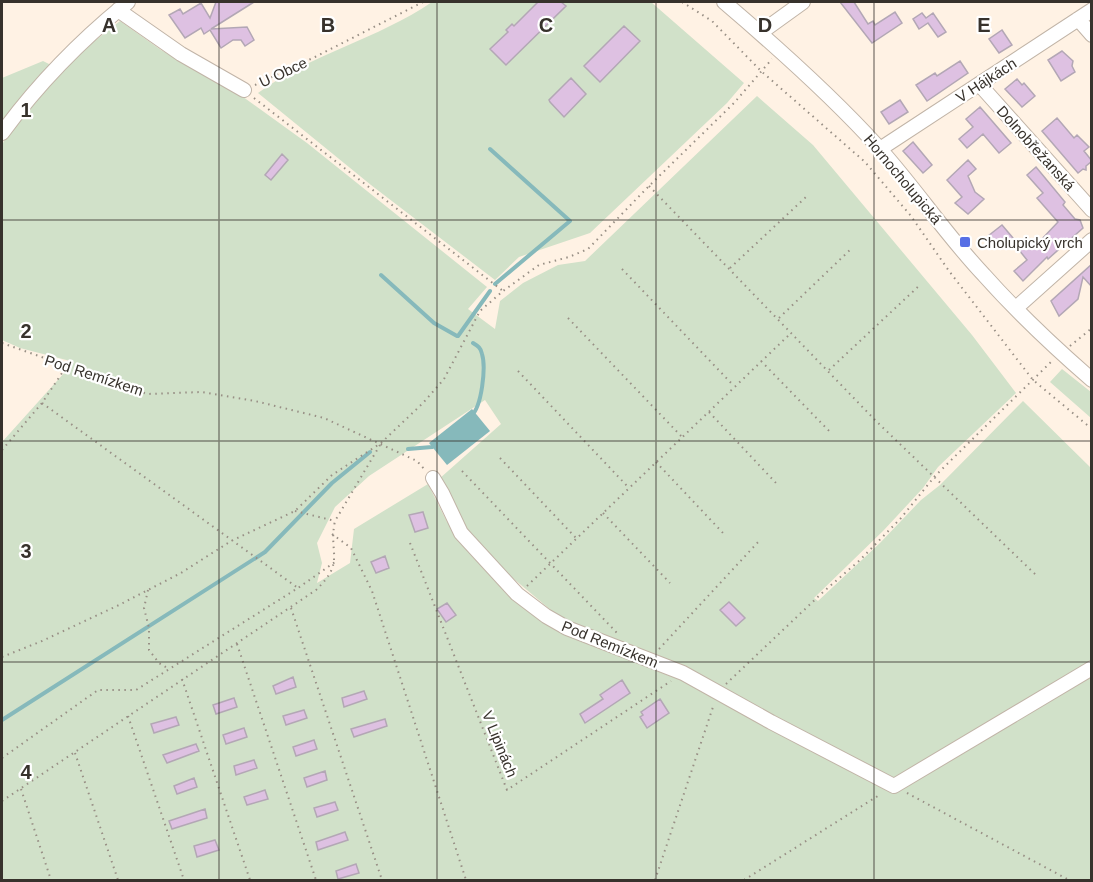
<svg xmlns="http://www.w3.org/2000/svg" width="1093" height="882" viewBox="0 0 1093 882" font-family="Helvetica,sans-serif">
  <style>
    .green { fill: #d1e1c9; fill-rule: evenodd }
    .water { fill: #86b9bb }
    .lines { fill: none; stroke-linecap: round; stroke-linejoin: round }
    .stream { stroke: #86b9bb; stroke-width: 4 }
    .building { fill: #dec1e2; stroke: #b3a7b5; stroke-width: 1.5 }
    .minor-casing { stroke: #c1b4a7; stroke-width: 16 }
    .path { stroke: #988f85; stroke-width: 2; stroke-dasharray: 1.5 4.5; stroke-linecap: butt }
    .minor { stroke: #fff; stroke-width: 14 }
    .grid { fill: none; stroke: #37322c; stroke-width: 1.5; stroke-opacity: 0.55 }
    .poi-dot { fill: #576fe5; stroke: #fff; stroke-width: 2 }
    .labels { text-anchor: middle; dominant-baseline: central; stroke-width: 4.5; stroke-linejoin: round; paint-order: stroke }
    .street-label { font-size: 15px; fill: #37322c; stroke: #fff }
    .poi-label { font-size: 15px; fill: #37322c; stroke: #fff; text-anchor: start }
    .grid-label { font-size: 20px; text-anchor: middle; font-weight: bold; fill: #37322c; stroke: #fff; stroke-width: 4.5; stroke-linejoin: round; paint-order: stroke }
  </style>
  <rect width="100%" height="100%" fill="#fff2e4"/>
  <path class="green" d="M432 2H651L744 83 727 103 590 233 519 257 495 280 371 185 258 93C311 54 378 39 432 2Z
    M120 21 161 50 239 94 307 143 487 287 468 309 495 329 500 301 523 283 558 265 585 261 757 96 813 145 972 335 1016 393 938 467 923 488 884 530 814 598 818 601 880 543 921 500 940 485 1023 401 1091 468V880H2V442L74 362 20 348 2 340V146L6 135 60 68ZM485 400 501 424 439 479 457 516 466 528 508 574 559 617 704 688 667 675 558 630 475 558 447 522 428 484 354 529 350 563 317 583 322 563 317 543 335 507 369 476Z
    M43 61 51 65 2 122V78Z
    M1062 369 1091 392V418L1050 382Z"/>
  <path class="water" d="M472 409 490 431 447 465 429 443Z"/>
  <g class="lines">
    <path class="stream" d="M490 149 570 221 495 284
      M381 275 434 323 457 336
      M458 336 490 291
      M471 416C482 407 486 367 482 354 481 348 478 346 473 343
      M408 449 432 447 435 445
      M2 720 265 552 332 483 370 452"/>
  </g>
  <path class="building" d="M216 2H254L211 29 247 27 254 40 245 46 241 40H233L221 48 210 30 204 34 201 28 185 38 169 15 180 9 183 14 201 3 210 18Z
    M538 2H561L566 6 506 65 490 49 508 32 506 30 512 24 514 26Z
    M840 2H854L868 24 873 21 875 25 895 12 902 23 872 43Z
    M922 13 926 18 933 13 946 32 938 37 928 23 919 29 913 19Z
    M624 26 640 41 600 82 584 66Z
    M1002 30 1012 45 999 53 989 39Z
    M1062 51 1073 61 1072 66 1075 72 1061 81 1048 60Z
    M960 61 968 73 927 101 916 85 935 73 937 76Z
    M571 78 586 94 564 117 550 102 549 100Z
    M1017 79 1022 85 1024 83 1035 96 1022 107 1005 89Z
    M900 100 908 112 889 124 881 112Z
    M980 107 1011 143 999 153 983 134 967 148 959 139 973 127 966 119Z
    M1057 118 1074 138 1077 135 1089 147 1084 151 1092 161 1086 166V170L1083 169 1078 173 1042 131Z
    M913 142 932 165 923 173 903 151Z
    M282 154 288 160 271 180 265 175Z
    M968 160 976 169 968 176 975 192 984 199 968 214 955 203 962 197 947 180Z
    M1036 167 1065 202 1063 205 1075 219 1080 220 1083 228 1048 259 1047 257 1023 281 1014 271 1027 260 1019 250 1027 242 1029 245 1037 238 1040 241 1058 222 1037 198 1043 193 1027 175Z
    M1002 225 1013 238 1000 249 988 236Z
    M1092 264V287L1083 277 1078 299 1059 316 1051 301Z
    M423 512 428 528 415 532 409 515Z
    M385 556 389 568 376 573 371 562Z
    M729 602 745 618 736 626 720 610Z
    M447 603 456 615 446 622 437 609Z
    M293 677 296 687 276 694 273 686Z
    M622 680 630 693 585 723 580 714 603 699 600 695Z
    M364 691 367 699 344 707 342 698Z
    M234 698 237 707 216 714 213 705Z
    M660 699 669 713 647 728 640 717 643 715 641 712Z
    M304 710 307 718 286 725 283 716Z
    M176 717 179 725 154 733 151 724Z
    M385 719 387 726 354 737 351 729Z
    M244 728 247 737 226 744 223 735Z
    M314 740 317 749 296 756 293 747Z
    M196 744 199 751 167 763 163 755Z
    M254 760 257 768 236 775 234 766Z
    M325 771 327 780 307 787 304 778Z
    M194 778 197 787 177 794 174 786Z
    M265 790 268 799 247 805 244 797Z
    M335 802 338 810 317 817 314 808Z
    M205 809 207 818 172 829 169 821Z
    M345 832 348 840 318 850 316 842Z
    M215 840 219 850 197 857 194 846Z
    M356 864 359 873 338 879 336 871Z"/>
  <g class="lines">
    <g class="minor-casing">
      <path id="minor" d="M724 2C778 48 832 96 879 148 916 189 946 235 984 275 1017 312 1054 347 1092 380
        M118 10 181 54 244 90
        M1078 19 1092 35
        M760 33 803 2
        M980 85 1092 210
        M2 133C38 84 81 40 128 2
        M880 149 1092 10
        M1016 308 1092 240
        M433 478 442 493 461 533 517 594 546 616 567 628 683 673 771 722 894 786 1092 668"/>
    </g>
    <path class="path" d="M682 2 712 21 761 71 865 162 911 216 949 271 1033 380 1092 429
      M255 85 315 57 423 2
      M254 98 503 291
      M649 186 875 420 1038 577
      M730 268 806 197
      M622 269 734 386
      M568 318 682 437
      M779 318 852 248
      M2 343 147 394 202 392 255 401 324 418 417 461 425 470
      M1070 346 1092 328
      M761 361 832 434
      M829 370 921 284
      M518 371 629 488
      M42 403 298 588
      M709 412 776 483
      M2 450 42 403 66 367
      M500 458 576 538
      M656 462 723 533
      M462 471 618 634
      M295 511 335 521
      M603 513 670 583
      M332 534 351 548 372 591 466 880
      M410 543 507 790 671 681
      M527 586 791 333
      M148 590 144 608 149 628V650L159 663 169 669
      M291 608 382 880
      M237 644 316 880
      M659 649 760 540
      M2 657 42 641 119 605 181 573 231 541 295 511 332 475 381 443 423 403 444 379 480 311 503 291 539 265 569 257 588 249 649 186 734 103 772 59
      M182 679 250 880
      M726 684 822 593 860 560 901 518 935 476 1052 361
      M128 716 184 880
      M75 753 118 880
      M2 758 98 690H136L298 588 335 562
      M21 789 51 880
      M907 793 1069 880
      M2 801 316 590C346 561 328 554 335 521L380 445
      M655 880 714 704
      M744 880 881 794"/>
    <use href="#minor" class="minor"/>
  </g>
  <path class="grid" d="M219 2V880M437 2V880M656 2V880M874 2V880M2 220H1092M2 441H1092M2 662H1092"/>
  <rect class="poi-dot" x="959" y="236" width="12" height="12" rx="3"/>
  <g class="labels">
    <g class="street-label">
      <text transform="translate(283 72) rotate(-25)">U Obce</text>
      <text transform="translate(986 80) rotate(-33)">V Hájkách</text>
      <text transform="translate(1036 148) rotate(48)">Dolnobřežanská</text>
      <text transform="translate(903 179) rotate(50)">Hornocholupická</text>
      <text transform="translate(94 375) rotate(18)">Pod Remízkem</text>
      <text transform="translate(610 644) rotate(22)">Pod Remízkem</text>
      <text transform="translate(500 744) rotate(68)">V Lipinách</text>
    </g>
    <g class="poi-label">
      <text x="977" y="242">Cholupický vrch</text>
    </g>
  </g>
  <g class="grid-label">
    <text x="109" y="32">A</text>
    <text x="328" y="32">B</text>
    <text x="546" y="32">C</text>
    <text x="765" y="32">D</text>
    <text x="984" y="32">E</text>
    <text x="26" y="117">1</text>
    <text x="26" y="338">2</text>
    <text x="26" y="558">3</text>
    <text x="26" y="779">4</text>
  </g>
  <rect width="1093" height="882" fill="none" stroke="#37322c" stroke-width="6"/>
</svg>
